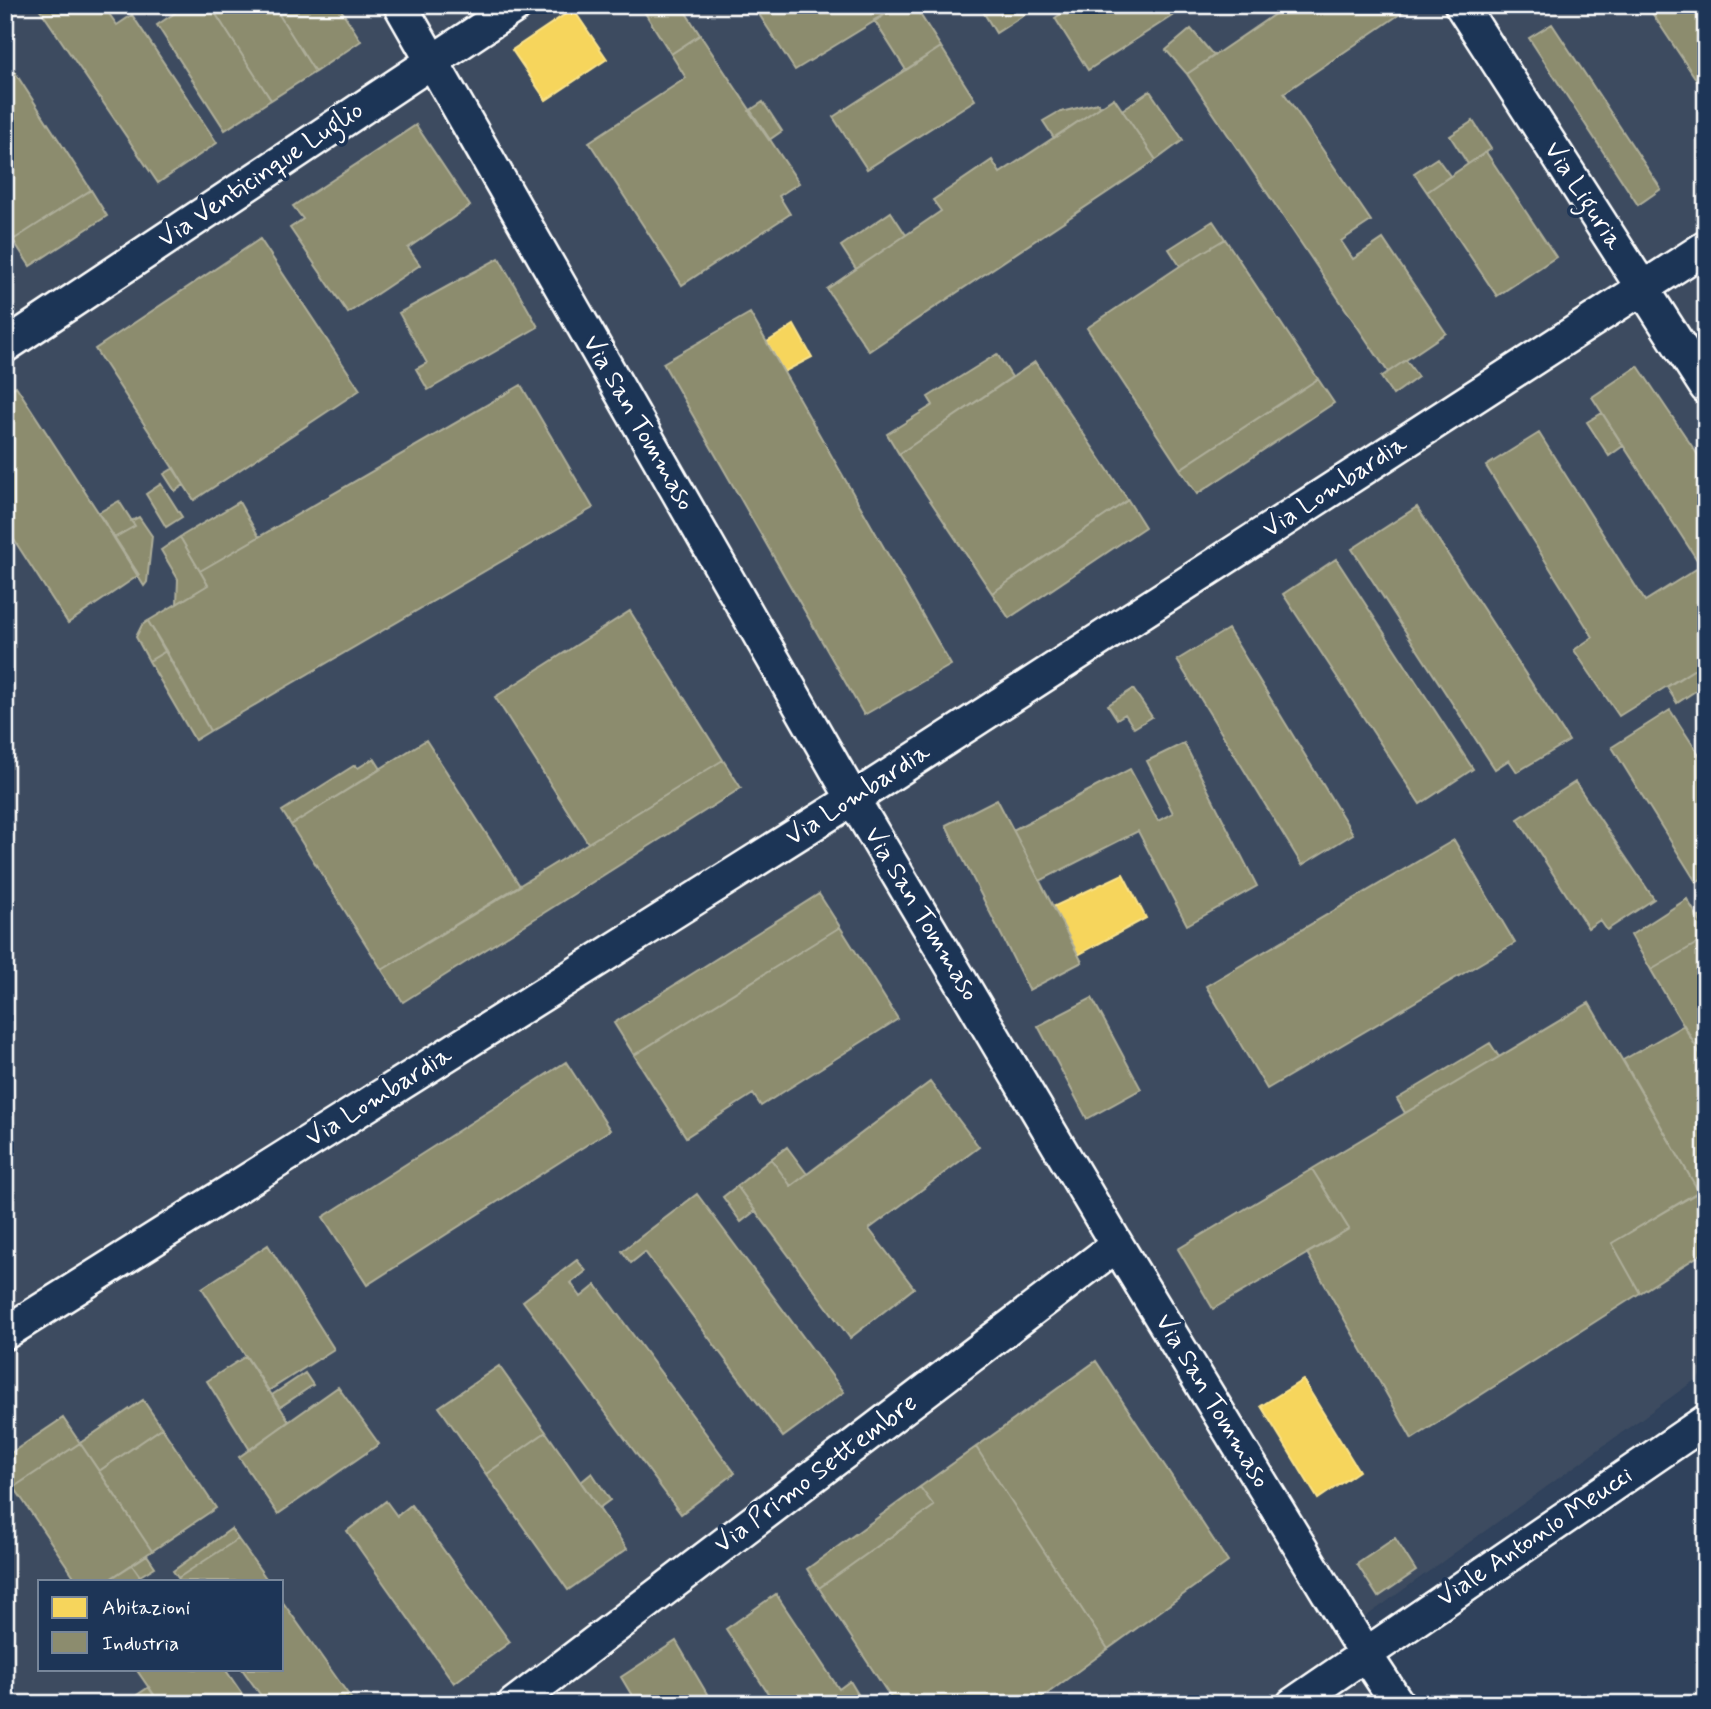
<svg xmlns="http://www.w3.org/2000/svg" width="1711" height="1709" viewBox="0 0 1711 1709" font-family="Mynerve,sans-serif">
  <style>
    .built { fill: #3e4c60; fill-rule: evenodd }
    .homes { fill: #f6d55c; stroke: #f9e28d; stroke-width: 2 }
    .industry { fill: #8c8c6e; stroke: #aeae9a; stroke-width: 2 }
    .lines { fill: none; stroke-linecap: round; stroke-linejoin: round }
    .minor-casing { stroke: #fff; stroke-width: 37 }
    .minor { stroke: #1d3557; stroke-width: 32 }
    .labels { text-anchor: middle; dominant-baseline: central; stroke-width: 7; stroke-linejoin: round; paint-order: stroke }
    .street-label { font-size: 26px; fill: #fff; stroke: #1d3557 }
  </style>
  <rect width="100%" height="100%" fill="#30425c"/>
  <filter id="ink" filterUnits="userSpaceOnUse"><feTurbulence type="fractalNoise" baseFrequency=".0143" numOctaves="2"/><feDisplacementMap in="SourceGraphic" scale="14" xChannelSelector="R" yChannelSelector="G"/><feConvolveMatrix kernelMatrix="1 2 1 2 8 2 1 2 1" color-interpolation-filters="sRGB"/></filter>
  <g filter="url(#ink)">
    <path class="built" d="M5 5H1706V1372L1350 1628 1395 1704H5ZM40 1581H282V1669H40Z"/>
    <path class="homes" d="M573 9 607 59 546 100 512 50Z
      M794 325 812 357 784 372 767 342Z
      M1123 874 1146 918 1078 955 1053 907Z
      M1303 1380 1359 1471 1318 1499 1261 1406Z"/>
    <path class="industry" d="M37 5H115L107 11 117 25 132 15 217 143 158 183Z
      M187 5H210L271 100 225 130 157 25Z
      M210 5H273L315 72 271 100Z
      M273 5H338L361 41 315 72Z
      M640 5H681L700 35 671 54Z
      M753 5H901L795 70Z
      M901 5H914L941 47 906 70 874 20Z
      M979 5H1040L996 33Z
      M1074 5H1189L1088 70 1055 18Z
      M1288 5H1403L1406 10 1284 93 1371 221 1341 241 1353 259 1383 239 1446 333 1388 372 1187 74Z
      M1647 5H1706V94L1652 13Z
      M1552 24 1661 189 1638 205 1529 38Z
      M1191 29 1214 56 1187 74 1166 50Z
      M700 35 799 183 779 196 790 214 682 285 589 142 686 78 671 54Z
      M941 47 975 100 867 169 833 117Z
      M5 57 91 190 13 240 5 228Z
      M1150 91 1183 140 1156 160 1122 110Z
      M1114 98 1156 160 869 351 827 289 941 211 933 200 992 160 1000 173Z
      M763 102 782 131 769 140 749 111Z
      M1098 103 1100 107 1054 138 1043 121 1057 113Z
      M1473 121 1491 149 1468 164 1450 136Z
      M416 125 470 206 408 248 420 265 348 313 290 228 303 219 293 206Z
      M1486 152 1556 257 1497 296 1427 192Z
      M1437 158 1450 176 1427 192 1414 173Z
      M91 190 107 216 30 266 13 240Z
      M891 212 906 235 856 269 841 246Z
      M1213 221 1225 239 1180 266 1169 249Z
      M260 239 360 390 194 500 95 349Z
      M1225 239 1318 379 1180 469 1087 328 1180 266Z
      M499 258 538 327 428 390 416 369 427 363 399 313Z
      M750 313 951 665 864 715 663 363Z
      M997 354 1012 377 899 454 887 434 933 405 928 397Z
      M1406 360 1418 377 1393 395 1381 377Z
      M1035 362 1128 500 992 593 899 454Z
      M1638 366 1706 467V662L1619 716 1574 650 1593 637 1486 466 1539 433 1645 601 1701 566 1592 397Z
      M1318 379 1334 403 1197 494 1180 469Z
      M521 385 593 508 210 731 148 621 208 585 200 571Z
      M16 386 139 575 68 623 5 526V392Z
      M1602 413 1623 446 1609 456 1587 422Z
      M174 468 184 485 175 491 164 474Z
      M161 484 182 517 166 527 146 494Z
      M1128 500 1145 527 1009 618 992 593Z
      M119 501 135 526 114 538 98 513Z
      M239 502 259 537 200 571 180 537Z
      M1417 507 1569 741 1517 772 1509 760 1495 769 1352 549Z
      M139 517 152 536 147 582 144 586 114 538 135 526 131 521Z
      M180 537 208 585 177 604 178 579 161 550Z
      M1336 559 1473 769 1420 804 1283 594Z
      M630 611 723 760 588 843 495 697Z
      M148 621 166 651 149 661 136 637 142 625Z
      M1228 629 1353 834 1302 865 1177 660Z
      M166 651 210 731 195 740 149 661Z
      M1706 662V684L1677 703 1667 687Z
      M1133 689 1152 717 1134 728 1125 714 1117 719 1108 705Z
      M1706 704V722L1698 710Z
      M1670 710 1706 765V876L1696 882 1612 747Z
      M426 740 520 886 382 970 291 825Z
      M1184 743 1257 886 1187 925 1138 831 1040 881 1013 830 1130 769 1158 821 1173 813 1147 761Z
      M374 758 381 769 291 825 282 811 355 765 358 768Z
      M723 760 741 788 403 1002 382 970Z
      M1575 782 1654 899 1607 930 1600 920 1588 928 1518 819Z
      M997 799 1082 962 1029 990 946 825Z
      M1454 840 1515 943 1267 1089 1206 986Z
      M819 894 840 927 634 1055 614 1023Z
      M1687 899 1706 931V938L1651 970 1631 935Z
      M1706 913V931L1698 918Z
      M840 927 898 1019 761 1106 753 1094 686 1137 634 1055Z
      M1706 938V1064L1651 970Z
      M1092 998 1141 1089 1087 1119 1038 1026Z
      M1589 1003 1699 1192 1612 1243 1640 1293 1412 1439 1307 1253 1349 1229 1312 1169Z
      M1684 1025 1706 1064V1187L1699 1192 1623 1060Z
      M1490 1043 1499 1057 1405 1113 1397 1099Z
      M566 1062 610 1130 367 1285 323 1217Z
      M930 1082 979 1147 869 1229 914 1288 850 1338 737 1186 771 1159 791 1186Z
      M787 1147 807 1174 791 1186 771 1159Z
      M1312 1169 1349 1229 1213 1309 1178 1249Z
      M737 1186 755 1211 741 1222 723 1197Z
      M1706 1187V1251L1640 1293 1612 1243Z
      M697 1194 844 1392 783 1437 645 1252 631 1263 622 1251Z
      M268 1245 334 1349 268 1391 202 1288Z
      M577 1260 586 1271 571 1283 581 1297 596 1285 735 1473 681 1514 523 1301Z
      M246 1356 289 1421 250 1450 207 1381Z
      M1096 1361 1228 1562 1108 1649 976 1447Z
      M499 1366 546 1432 486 1474 439 1407Z
      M305 1373 313 1385 280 1407 272 1395Z
      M338 1387 379 1444 278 1514 239 1457Z
      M143 1400 162 1428 99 1471 80 1443Z
      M63 1418 80 1443 14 1487 5 1475V1457Z
      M162 1428 216 1508 152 1551 99 1471Z
      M546 1432 627 1549 568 1590 486 1474Z
      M80 1443 152 1551 107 1581H77L14 1487Z
      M976 1447 1108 1649 1033 1704H895L819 1588 934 1506 920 1487Z
      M592 1473 610 1500 599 1508 581 1482Z
      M920 1487 934 1506 819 1588 807 1569Z
      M386 1501 397 1516 411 1505 510 1642 454 1683 347 1531Z
      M231 1529 238 1539 178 1578 173 1571Z
      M1395 1538 1416 1571 1378 1597 1357 1564Z
      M238 1539 268 1581H180L178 1578Z
      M147 1555 155 1567 140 1576 132 1565Z
      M132 1565 143 1581H107Z
      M5 1589 14 1601 5 1607Z
      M776 1594 839 1689 850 1681 864 1704H775L726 1629Z
      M282 1601 348 1694 355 1704H267L242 1669H282Z
      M676 1641 713 1704H637L621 1677Z
      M136 1669H225L249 1704H160Z
      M149 1687 160 1704H144L137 1695Z"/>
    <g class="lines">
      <g class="minor-casing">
        <path id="minor" d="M400 5 853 799 1117 1245 1365 1654 1398 1704
          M1461 5 1706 387
          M5 346 517 5
          M5 1333 853 799 1706 247
          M514 1704 1117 1245
          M1293 1704 1706 1421"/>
      </g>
      <use href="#minor" class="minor"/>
    </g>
  </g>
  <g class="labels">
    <g class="street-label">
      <text transform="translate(261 175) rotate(-34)">Via Venticinque Luglio</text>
      <text transform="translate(1583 196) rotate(57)">Via Liguria</text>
      <text transform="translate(638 423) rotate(60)">Via San Tommaso</text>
      <text transform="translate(1335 487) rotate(-33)">Via Lombardia</text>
      <text transform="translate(858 795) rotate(-33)">Via Lombardia</text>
      <text transform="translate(921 914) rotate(59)">Via San Tommaso</text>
      <text transform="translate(379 1097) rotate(-32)">Via Lombardia</text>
      <text transform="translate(1212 1401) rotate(59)">Via San Tommaso</text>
      <text transform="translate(816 1474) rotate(-37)">Via Primo Settembre</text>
      <text transform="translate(1535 1537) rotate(-34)">Viale Antonio Meucci</text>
    </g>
  </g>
  <rect width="1711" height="1709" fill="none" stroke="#1d3557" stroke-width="28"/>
  <rect x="14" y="14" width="1683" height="1681" fill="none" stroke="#fff" stroke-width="2.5" filter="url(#ink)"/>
  <rect x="38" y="1580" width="245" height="91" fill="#1d3557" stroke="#77869a" stroke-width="2"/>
  <rect x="52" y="1597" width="35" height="21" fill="#f6d55c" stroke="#77869a" stroke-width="2"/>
  <text x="102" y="1614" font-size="21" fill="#ffffff">Abitazioni</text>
  <rect x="52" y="1632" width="35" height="21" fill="#8c8c6e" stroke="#77869a" stroke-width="2"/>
  <text x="102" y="1650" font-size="21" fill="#ffffff">Industria</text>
</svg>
